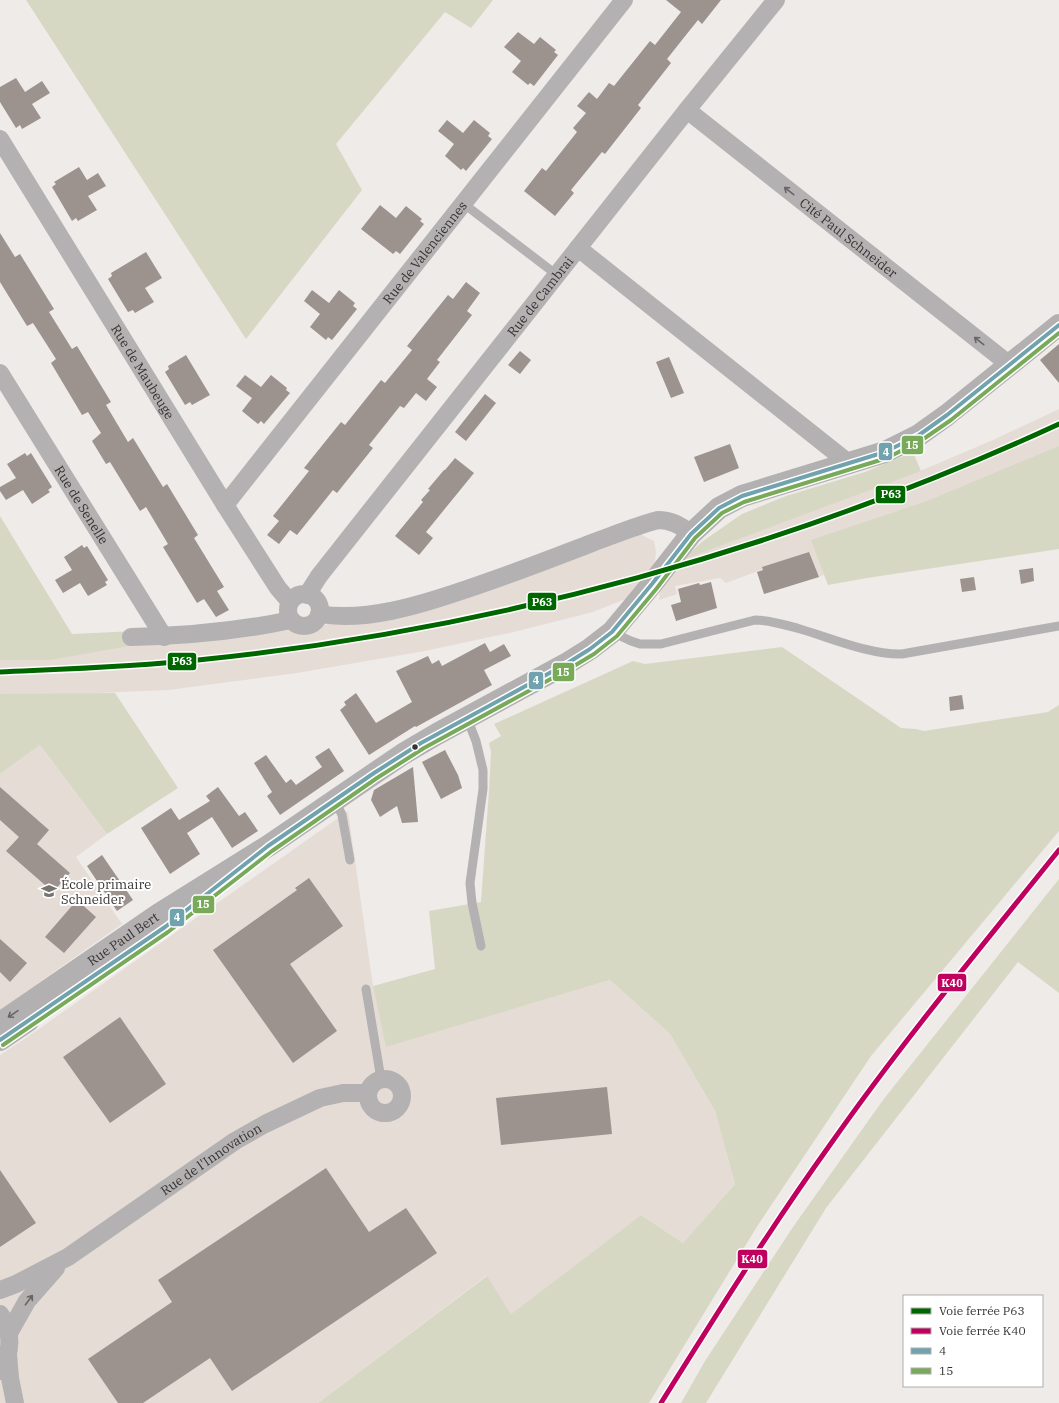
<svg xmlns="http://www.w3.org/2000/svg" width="1059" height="1403" viewBox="0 0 1059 1403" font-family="'IBM Plex Serif',serif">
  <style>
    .built { fill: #e6dcd6 }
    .green { fill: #d7d8c3 }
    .building { fill: #9c928e }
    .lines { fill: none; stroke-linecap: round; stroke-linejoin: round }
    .lane { stroke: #b3b1b2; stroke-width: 9 }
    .street { stroke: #b3b1b2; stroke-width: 18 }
    .secondary { stroke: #b3b0b1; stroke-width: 22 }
    .bus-1-casing { stroke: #fff; stroke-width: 7 }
    .bus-2-casing { stroke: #fff; stroke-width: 7 }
    .bus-1 { stroke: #70a3ae; stroke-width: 4 }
    .bus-2 { stroke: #79aa5a; stroke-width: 4 }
    .rail-1-casing { stroke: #fff; stroke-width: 8 }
    .rail-2-casing { stroke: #fff; stroke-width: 8 }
    .rail-1 { stroke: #060; stroke-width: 5 }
    .rail-2 { stroke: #bf005f; stroke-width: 5 }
    .oneway { stroke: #686565 }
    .oneway2 { stroke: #686464 }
    .bus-dot { fill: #363231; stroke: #fff; stroke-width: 1.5 }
    .labels { text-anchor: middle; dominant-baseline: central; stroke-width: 4; stroke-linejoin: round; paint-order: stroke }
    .street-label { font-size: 13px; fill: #363231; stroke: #fff }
    .poi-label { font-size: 13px; fill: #363231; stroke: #fff; text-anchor: start }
    .line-badge { stroke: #fff; stroke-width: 1.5 }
    .badge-label { font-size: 11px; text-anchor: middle; font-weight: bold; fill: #fff }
  </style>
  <rect width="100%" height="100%" fill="#efebe9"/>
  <path class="built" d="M1059 409V467L819 577 808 552 726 583 720 578 675 586 677 594 659 600 660 589 641 593 593 612 514 632 425 651 297 673 169 690 0 697V647L179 640 340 623 640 534 654 541 656 551 655 561 695 551 920 471 993 440Z
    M40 745 107 834 76 857 122 924 0 1010V774Z
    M348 811 373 986 387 1046 610 980 670 1034 715 1111 735 1184 683 1243 641 1215 511 1314 486 1276 318 1403H0V1055L26 1038Z"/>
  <path class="green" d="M26 0H493L471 28 445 12 336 144 362 190 246 339Z
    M1059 446V549L867 578 828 585 811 540 927 501Z
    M913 452 921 471 682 560 703 541 742 514 786 496 865 472Z
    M0 516 72 634 136 631 135 645 50 660H0Z
    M782 647 901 728 916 729 924 731 1048 712 1059 705V831L871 1056 758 1225 649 1403H318L487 1276 511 1314 641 1215 683 1243 735 1184 715 1111 670 1034 610 980 386 1047 373 986 435 969 429 911 481 902 489 790 491 752 489 743 501 736 494 724 633 661 645 664Z
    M115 693 178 788 107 834 40 745 0 774V694Z
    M1059 879V993L1018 962 826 1208 706 1403H681L705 1361 793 1227 883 1100Z"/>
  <path class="building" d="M666 0H721L702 24 698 20 682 40 667 59 671 63 638 105 641 108 605 154 602 152 571 190 574 193 555 216 524 191 542 168 546 171 577 132 573 128 586 113 577 106 589 92 597 99 609 83 614 86 650 41 655 45 681 12Z
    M518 32 534 44 540 37 556 50 554 52 558 55 534 86 530 83 528 85 512 72 521 61 504 47Z
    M16 78 25 92 42 81 50 93 32 104 41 118 22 129 20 125 16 128 0 102V87Z
    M447 120 463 133 474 120 490 133 488 136 492 139 466 171 463 168 461 170 445 156 454 144 438 131Z
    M79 167 87 180 98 173 106 186 88 196 97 210 78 221 76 218 72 221 52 187 56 184 54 182Z
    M380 205 396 218 406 206 422 219 420 221 424 224 400 254 396 251 393 254 361 229Z
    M0 233 15 257 20 254 54 309 49 312 72 349 77 346 111 402 106 405 128 442 133 438 163 487 167 484 198 535 194 538 224 587 217 591 229 610 216 617 204 599 197 603 163 547 168 544 146 507 140 511 110 462 106 464 92 441 101 433 88 412 82 415 51 363 56 359 33 323 27 326 0 282Z
    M146 252 162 278 145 288 154 302 135 313 133 310 128 312 108 279 112 276 111 273Z
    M466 282 480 293 467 311 472 315 437 360 440 362 427 379 437 387 426 401 416 393 404 408 400 406 369 445 373 448 337 493 333 490 297 535 290 530 279 544 267 535 279 521 273 516 309 471 304 468 341 422 345 425 381 380 385 383 412 350 407 346 448 295 453 299Z
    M312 290 329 303 339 290 355 303 353 306 357 309 332 340 328 337 326 340 310 327 320 314 304 301Z
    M1059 344V383L1040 360Z
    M520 351 531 360 520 374 508 365Z
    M186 355 210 395 192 405 190 402 185 405 165 372 169 369 168 366Z
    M669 357 684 393 671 398 656 362Z
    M245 375 261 387 271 375 287 388 286 390 290 393 264 424 261 421 258 424 242 411 252 398 236 386Z
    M485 394 496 403 466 441 455 432Z
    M730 444 739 468 704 482 694 457Z
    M25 453 27 456 31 453 52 487 48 490 50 492 32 504 23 490 6 500 0 491V487L16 478 7 464Z
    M455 458 474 473 426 532 433 538 419 555 395 536 423 502 421 500 430 490 428 489 444 470H445Z
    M82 545 84 548 87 546 108 580 105 582 107 585 88 596 80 583 63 593 55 580 72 570 64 557Z
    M809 552 819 577 764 594 757 572 763 570 762 567Z
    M1033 568 1034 581 1021 584 1019 570Z
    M974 577 976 590 962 592 960 579Z
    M711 582 717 608 676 621 671 605 681 602 678 589 699 583 700 585Z
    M485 643 490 652 504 644 511 656 484 670 492 685 416 727 415 726 369 755 340 710 346 705 344 702 356 693 376 723 412 702 396 671 428 656 432 664 439 660 442 666Z
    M962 695 964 709 950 711 949 697Z
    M329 748 344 771 280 815 267 796 272 792 254 763 266 755 286 783 291 779 296 785 322 767 315 757Z
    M445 750 458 775 462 788 441 799 422 762Z
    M413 767 418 822 402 823 397 806 380 817 371 800 374 790Z
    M0 787 49 830 37 844 70 873 53 892 6 851 19 837 0 820Z
    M218 787 239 816 245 812 258 831 232 848 212 817 187 833 200 854 170 874 141 828 171 808 179 820 210 801 206 796Z
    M102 855 133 900 117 911 87 866Z
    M309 878 343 926 290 964 337 1031 293 1063 213 950 297 890 295 888Z
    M77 900 96 917 64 953 45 937Z
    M0 939 27 963 10 982 0 972Z
    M120 1017 166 1084 110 1123 63 1057Z
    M607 1087 612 1134 501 1145 496 1098Z
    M326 1168 369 1232 406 1208 437 1253 232 1391 210 1358 143 1403H118L88 1359 172 1302 158 1280Z
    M0 1170 36 1223 0 1247Z"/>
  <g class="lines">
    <path class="lane" d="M464 204 557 275
      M612 632 631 641 640 644H661L755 620C771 620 785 625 800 629 831 638 870 655 902 654L1059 626
      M467 718 476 741 483 770V789L470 883 472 903 481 946
      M335 800 342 815 350 860
      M366 989 381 1079"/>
    <g class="street">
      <path id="s1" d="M687 110 1010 365"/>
      <path id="s2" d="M0 139 225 505 278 588 290 602"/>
      <path d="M578 248 850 464"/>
      <path id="s3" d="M0 373 164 637"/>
      <path id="s4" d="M225 505 624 0"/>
      <circle cx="304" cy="610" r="16"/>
      <path id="s5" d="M307 595 319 576 687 110 776 0"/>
      <path d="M319 614C366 622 420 605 464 590 507 576 550 559 592 543 614 535 635 526 658 520 671 520 681 525 691 534"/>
      <path d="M131 637C184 636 239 631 291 620"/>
      <circle cx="385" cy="1096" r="17"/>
      <path id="s6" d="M0 1290 16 1284 68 1257 235 1141 265 1124 320 1098 343 1093H368"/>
      <path d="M0 1314C13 1331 12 1354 0 1371"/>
      <path d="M9 1333 27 1301 56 1268"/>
      <path d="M8 1354 10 1378 15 1403"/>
    </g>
    <g class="secondary">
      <path id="s7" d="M0 1023 159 914 268 846 403 754 437 734 566 664 590 649 612 632 652 584 691 534 719 508 742 496 885 452 919 435 947 415 1059 325"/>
      <path d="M0 1040 28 1021"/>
    </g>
    <g class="bus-1-casing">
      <path id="bus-1" d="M0 1040 165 927 268 846 374 773 421 743 566 664 590 649 612 632 652 584 691 534 719 508 742 496 885 452 919 435 947 415 1059 325"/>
    </g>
    <g class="bus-2-casing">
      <path id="bus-2" d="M3 1045 168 932 272 851 377 778 424 748 569 669 594 654 617 636 657 588 695 538 722 513 744 502 887 458 922 440 951 420 1059 333"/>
    </g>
    <use href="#bus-1" class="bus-1"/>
    <use href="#bus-2" class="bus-2"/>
    <g class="rail-1-casing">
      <path id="rail-1" d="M0 672C66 669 132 667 198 660 494 630 788 549 1059 424"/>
    </g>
    <g class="rail-2-casing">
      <path id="rail-2" d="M661 1403C716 1315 771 1227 832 1142 903 1041 982 946 1059 850"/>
    </g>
    <use href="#rail-1" class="rail-1"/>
    <use href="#rail-2" class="rail-2"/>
  </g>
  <defs><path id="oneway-shaft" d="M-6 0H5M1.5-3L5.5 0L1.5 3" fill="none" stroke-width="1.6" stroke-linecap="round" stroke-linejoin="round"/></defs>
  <g class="oneway">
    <use href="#oneway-shaft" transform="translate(789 191) rotate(-142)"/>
    <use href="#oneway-shaft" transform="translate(979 341) rotate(-142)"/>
    <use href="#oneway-shaft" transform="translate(29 1300) rotate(-53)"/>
  </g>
  <use class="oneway2" href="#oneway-shaft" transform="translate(13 1014) rotate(146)"/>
  <defs>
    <g id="school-bare" transform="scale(1.2)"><path d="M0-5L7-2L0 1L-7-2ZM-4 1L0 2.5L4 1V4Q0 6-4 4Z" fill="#777371" stroke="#fff" stroke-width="2.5" paint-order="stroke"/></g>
  </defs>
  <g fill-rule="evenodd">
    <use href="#school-bare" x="49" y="891"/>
  </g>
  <circle class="bus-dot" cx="415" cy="747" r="3.5"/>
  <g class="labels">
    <g class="street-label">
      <text stroke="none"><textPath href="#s1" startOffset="206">Cité Paul Schneider</textPath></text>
      <text stroke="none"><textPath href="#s4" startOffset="322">Rue de Valenciennes</textPath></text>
      <text stroke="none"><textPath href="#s5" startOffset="379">Rue de Cambrai</textPath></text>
      <text stroke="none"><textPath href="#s2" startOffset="273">Rue de Maubeuge</textPath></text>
      <text stroke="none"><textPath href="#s3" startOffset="155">Rue de Senelle</textPath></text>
      <text stroke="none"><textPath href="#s7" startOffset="149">Rue Paul Bert</textPath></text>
      <text stroke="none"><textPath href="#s6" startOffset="249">Rue de l'Innovation</textPath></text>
    </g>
    <g class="poi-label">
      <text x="61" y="884">École primaire<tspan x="61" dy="15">Schneider</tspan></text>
    </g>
  </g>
  <g class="line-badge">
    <rect x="901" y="435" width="23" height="20" rx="4" fill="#79aa5a"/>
    <rect x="878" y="442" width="15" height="19" rx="4" fill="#70a3ae"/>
    <rect x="875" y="485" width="31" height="19" rx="4" fill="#060"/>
    <rect x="527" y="592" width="30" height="19" rx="4" fill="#060"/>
    <rect x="167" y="652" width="30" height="19" rx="4" fill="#060"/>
    <rect x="552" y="662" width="23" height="20" rx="4" fill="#79aa5a"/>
    <rect x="528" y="671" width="16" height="19" rx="4" fill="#70a3ae"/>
    <rect x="192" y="895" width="23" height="19" rx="4" fill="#79aa5a"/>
    <rect x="169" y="908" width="16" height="19" rx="4" fill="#70a3ae"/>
    <rect x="937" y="973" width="30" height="19" rx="4" fill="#bf005f"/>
    <rect x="737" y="1249" width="31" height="20" rx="4" fill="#bf005f"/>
  </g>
  <g class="badge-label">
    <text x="912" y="449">15</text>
    <text x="886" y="456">4</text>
    <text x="891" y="498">P63</text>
    <text x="542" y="606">P63</text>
    <text x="182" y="665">P63</text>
    <text x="563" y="676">15</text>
    <text x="536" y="684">4</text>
    <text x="203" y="908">15</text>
    <text x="177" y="921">4</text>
    <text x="952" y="987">K40</text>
    <text x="752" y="1263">K40</text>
  </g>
  <rect x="903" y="1295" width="140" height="92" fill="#ffffff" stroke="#afadad"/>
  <rect x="911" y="1308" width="20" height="6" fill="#006600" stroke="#afadad"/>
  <text x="939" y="1315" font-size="12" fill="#363231">Voie ferrée P63</text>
  <rect x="911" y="1328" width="20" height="6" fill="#bf005f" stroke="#afadad"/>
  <text x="939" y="1335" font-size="12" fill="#363231">Voie ferrée K40</text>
  <rect x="911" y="1348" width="20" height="6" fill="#70a3ae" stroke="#afadad"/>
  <text x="939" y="1355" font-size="12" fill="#363231">4</text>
  <rect x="911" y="1368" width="20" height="6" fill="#79aa5a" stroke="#afadad"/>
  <text x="939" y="1375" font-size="12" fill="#363231">15</text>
</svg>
